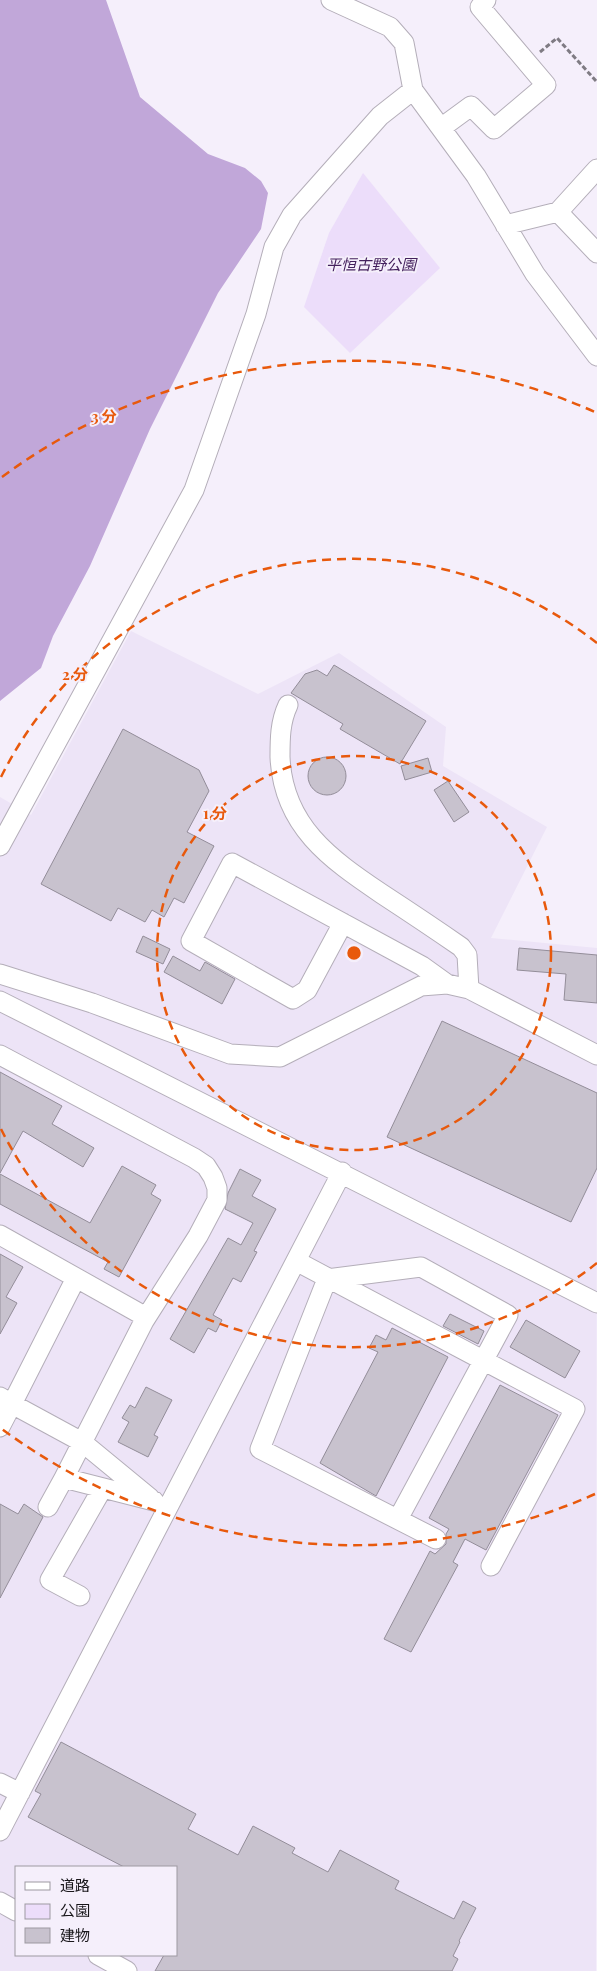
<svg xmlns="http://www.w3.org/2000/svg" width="597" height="1971" viewBox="0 0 597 1971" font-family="'Playfair Display','Noto Sans JP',serif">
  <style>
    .built { fill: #ede4f7; fill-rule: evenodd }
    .green { fill: #ecddfa }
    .forest { fill: #c1a7d9 }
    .building { fill: #c8c2ce; stroke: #938d99 }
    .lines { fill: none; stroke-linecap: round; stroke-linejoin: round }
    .minor-casing { stroke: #b4aeb9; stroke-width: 21 }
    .path { stroke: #7f7b83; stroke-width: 3; stroke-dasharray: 5 2.5; stroke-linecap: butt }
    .minor { stroke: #fff; stroke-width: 19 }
    .ring { fill: none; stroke: #e8590c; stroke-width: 2.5; stroke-dasharray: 9 6 }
    .labels { text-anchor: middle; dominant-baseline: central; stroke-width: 4; stroke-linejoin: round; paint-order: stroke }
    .park-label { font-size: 15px; font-style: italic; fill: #44215d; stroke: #f5effb }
    .centre { fill: #e8590c; stroke: #f5effb; stroke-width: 2.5 }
    .ring-label { font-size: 15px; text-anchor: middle; font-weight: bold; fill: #e8590c; stroke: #f5effb; stroke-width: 4; stroke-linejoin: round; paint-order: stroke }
  </style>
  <rect width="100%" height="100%" fill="#f5effb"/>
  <path class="built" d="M131 631 258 694 339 653 446 727 443 766 547 827 491 938 597 948 596 1971H0V797L31 815ZM16 1867H176V1955H16Z"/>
  <path class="green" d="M363 173 440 268 350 353 304 307 329 233Z"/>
  <path class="forest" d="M0 0H106L140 97 208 154 245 168 261 181 268 193 261 229 218 293 150 429 90 566 53 636 41 668 0 701Z"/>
  <path class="building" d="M334 665 426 721 400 764 340 729 343 724 291 693 305 674 317 670 327 676Z
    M123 729 199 770 209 791 187 832 214 846 184 903 174 898 164 917 152 910 145 922 118 908 111 921 41 884Z
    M308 776a19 19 0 1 1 38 0a19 19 0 1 1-38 0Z
    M428 758 432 772 405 780 401 766Z
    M448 781 469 812 454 822 434 790Z
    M143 936 170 949 163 964 136 952Z
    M519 948 597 955V1003L564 1000 566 974 517 970Z
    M173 956 200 971 205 962 235 979 222 1004 164 972Z
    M442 1021 597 1093V1168L571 1222 387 1137Z
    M0 1072 62 1106 52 1124 94 1148 83 1167 23 1131 0 1173Z
    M122 1166 156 1185 151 1194 161 1200 119 1277 104 1269 108 1262 0 1204V1174L90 1223Z
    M240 1169 261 1180 252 1196 276 1209 254 1251 257 1252 241 1282 233 1278 213 1315 222 1320 216 1332 208 1328 194 1353 170 1339 228 1238 241 1245 253 1223 225 1209 228 1193Z
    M0 1254 23 1267 6 1297 17 1303 0 1334Z
    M450 1314 484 1331 478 1344 443 1326Z
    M526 1320 580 1351 565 1378 510 1347Z
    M392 1328 448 1357 376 1496 320 1463 378 1352 369 1348 376 1335 386 1340Z
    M500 1385 558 1415 486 1550 465 1539 453 1562 458 1565 411 1652 384 1639 430 1551 435 1554 446 1544V1534L449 1529 429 1518Z
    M146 1387 172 1400 154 1435 158 1437 148 1457 118 1442 129 1422 122 1418 130 1405 135 1408Z
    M0 1504 18 1514 24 1504 43 1517 0 1598Z
    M61 1742 196 1814 188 1829 238 1855 253 1826 295 1848 292 1853 328 1872 340 1850 399 1881 395 1889 454 1919 463 1901 476 1908 459 1941 460 1942 453 1956 458 1959 452 1971H155L164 1955H176V1867H124L28 1817 41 1794 35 1791Z"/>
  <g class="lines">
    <g class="minor-casing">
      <path id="minor" d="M331 0 390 27 404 43 413 90 476 176 535 274 597 356
        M441 128 471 106 494 129 546 85 480 7 486 0
        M597 169 558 212 597 253
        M505 225 558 212
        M288 705C280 722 280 739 280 757 283 826 330 859 382 894 408 911 435 929 461 947L467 955 469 989
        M0 846 194 490 256 314 274 247 292 215 380 116 413 90
        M343 923 307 990 293 999 191 941 232 863 422 966 447 984
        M0 974 92 1003 230 1054 280 1057 421 986 447 984 469 989 597 1055
        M0 1001 597 1303
        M0 1055 194 1158 206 1166 213 1177 217 1188V1200L198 1236 144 1321 64 1478 154 1501
        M0 1235 146 1317
        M296 1261 575 1409 491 1566
        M0 1397 12 1404 76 1278
        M0 1427 12 1404 82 1442 150 1498
        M48 1507 64 1478
        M398 1519 508 1315 421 1267 327 1279 260 1449 436 1539
        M80 1596 50 1580 102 1489
        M0 1783 20 1793
        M0 1831 342 1172
        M0 1902 16 1911
        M98 1955 127 1971"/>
    </g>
    <path class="path" d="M540 52 557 38 597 82"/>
    <use href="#minor" class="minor"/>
  </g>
  <g class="ring">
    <circle cx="354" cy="953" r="197"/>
    <path d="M597 1263A394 394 0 0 1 1 1129M1 777A394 394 0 0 1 597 643"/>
    <path d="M595 1494A592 592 0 0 1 2 1429M2 477A592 592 0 0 1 595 412"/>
  </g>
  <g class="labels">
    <g class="park-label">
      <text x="371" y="264">平恒古野公園</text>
    </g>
  </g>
  <circle cx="354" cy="953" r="8" class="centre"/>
  <g class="ring-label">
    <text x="104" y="422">3 分</text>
    <text x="75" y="680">2 分</text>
    <text x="215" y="819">1 分</text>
  </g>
  <rect x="15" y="1866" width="162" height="90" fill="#f5effb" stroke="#9d99a1"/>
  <rect x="25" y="1882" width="25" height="8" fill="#ffffff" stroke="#9d99a1"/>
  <text x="60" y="1891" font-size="15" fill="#19171b">道路</text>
  <rect x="25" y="1904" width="25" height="15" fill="#ecddfa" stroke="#9d99a1"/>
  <text x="60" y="1916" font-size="15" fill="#19171b">公園</text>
  <rect x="25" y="1928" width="25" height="15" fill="#c8c2ce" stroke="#9d99a1"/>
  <text x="60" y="1941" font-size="15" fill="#19171b">建物</text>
</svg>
